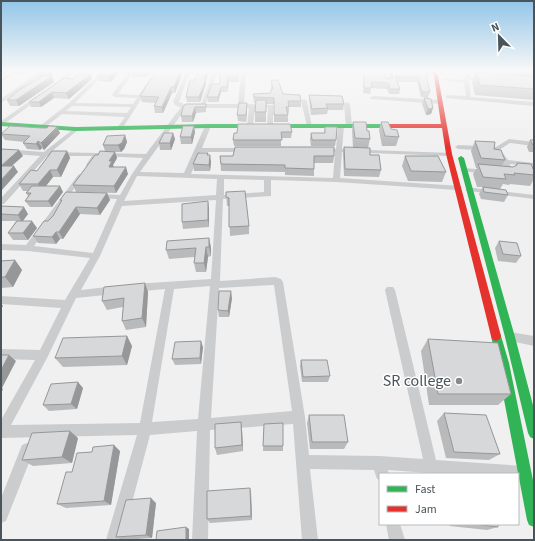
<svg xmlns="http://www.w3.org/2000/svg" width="535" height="541" viewBox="0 0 535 541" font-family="'Source Sans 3',sans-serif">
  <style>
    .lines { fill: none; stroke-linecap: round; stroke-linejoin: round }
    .street { fill: #cbccce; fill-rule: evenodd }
    .fast { fill: #30b455; fill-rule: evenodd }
    .jam { fill: #e5322d; fill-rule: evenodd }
    .wall { fill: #b9babb }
    .shaded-wall { fill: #969798 }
    .building { fill: #d7d8d9; stroke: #969798 }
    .poi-dot { fill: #848b8f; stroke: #fff; stroke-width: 1.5 }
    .labels { text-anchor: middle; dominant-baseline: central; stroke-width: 3; stroke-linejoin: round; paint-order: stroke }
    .near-poi-label { font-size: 16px; fill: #49545b; stroke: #fff; text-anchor: end }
  </style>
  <rect width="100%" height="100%" fill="#f1f0f0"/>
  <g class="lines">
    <path class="street" d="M11 71H16L1 83V80Z
      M39 71H43L36 79 1 103V99L32 77Z
      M71 71H76L58 86H54V84Z
      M103 71H159V72L157 73H133L118 94 139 95 150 78 154 79 122 129 117 128 125 117 62 114 44 128H40V126L69 103ZM105 73H128L112 95 115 97 137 98 133 104 75 103ZM72 106 131 107 127 113 66 111Z
      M168 71H266V73L264 74H246L244 104 273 105V126L270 128 267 126 268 108H255L253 126 250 128 247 126 249 108H186L140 172 184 173 205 126 208 124 211 126 202 148H246L249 150 246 152H200L191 174 333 178 335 152H323L320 150 323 148 336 149 338 126 341 124 344 126 342 149 451 153 452 154 449 156 342 152 340 178 460 186 461 188 457 190 336 182 271 180V196L223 199 220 281 275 277 281 279 283 282 305 417 309 455 380 456 423 459 385 290 387 287H393L395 290 436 460 523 466 528 468 530 473 528 478 523 480 518 479V474H442L388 470 389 474H380V480L377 479 374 470 310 469 318 540H302L293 424 210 430 208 540H192L197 431 150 435 122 540H106L137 435 1 438V420L35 360 1 359V349L40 350 61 308 1 304V296L65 300 90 258 28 251 1 250V244L26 245 78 175 80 174 83 176 34 246 93 253 117 199 96 198 92 196 96 194 120 195 132 174 143 158 99 156 91 166 89 167 86 165 92 156H47L4 204H1V198L40 156 1 153V149L44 152 76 127 78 128V130L51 152 146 154 181 107 176 106 173 102 185 74 169 73 167 72ZM189 74H212L201 104H184L179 102ZM216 74H241L238 104H206ZM137 176 217 179 216 195 124 201ZM224 179 264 180V192L224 195ZM216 200 211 279 134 284 131 285 129 288 131 291 134 292 165 289 140 423 11 425 47 358 76 298 115 294 118 293 120 290 118 287 115 286 81 290 100 256 122 206ZM274 285 292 411 211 418 219 288ZM210 286 198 419 152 422 174 289Z
      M467 71 487 72 489 73 487 74 470 73V77L487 80 485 81 469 80 471 97 534 102V106L446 98V96L448 95 466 96 464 83 443 80 445 79 464 80Z
      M37 96 42 97 1 126V121Z
      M373 96 440 100 443 102 440 104 371 99 370 98Z
      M304 99 307 101 312 127 307 126 301 101Z
      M347 102 350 104 352 126 349 128 346 126 344 104Z
      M509 139 534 142V146L510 143 499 150 501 151 508 160 534 163V167L510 164 511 171 509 175H500V173L504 172 502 163 496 152 497 151 458 149 455 147 458 145 496 147Z
      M464 168 487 170 490 172 487 174 462 171 461 170Z
      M466 187 534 195V199L469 191H466Z
      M510 332 534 336V346L506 340 505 337 506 334Z
      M27 443 32 445 34 450 6 521 1 523V498L22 445Z
      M386 524H400L405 540H389Z"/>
    <path class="fast" d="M1 122 76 127 208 124H386L389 126 386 128H208L76 131 1 126Z
      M461 156 464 158 515 337 534 409V439L530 437 528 433 505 337 458 158Z
      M496 331 500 333 501 336 509 363 534 485V527L529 525 527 520 497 363 491 336 492 333Z"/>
    <path class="jam" d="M431 71H435L438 76 452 154 501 336 500 339 496 341 492 339 491 336 446 154 442 128H386L383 126 386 124H441L434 76Z"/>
  </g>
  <path class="wall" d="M1 71H9L5 74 1 75Z
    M37 71H54L51 76 54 82 19 106H10L7 100 38 78 36 73Z
    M103 71H116L118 74 110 82 99 81 97 76Z
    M131 71H147L148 74 146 77H132Z
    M220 71 239 76V82H229L227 92H221L218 102H208L207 97 220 84Z
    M364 71H383L387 79H390L388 74V71H425L428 76 427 80 430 92 428 98 421 97 417 82H398L400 89 399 94H389L387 89 371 88 370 94 363 93Z
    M491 71H534V100L475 95 472 82 476 72 494 73 495 72Z
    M91 74 92 79 69 99 54 98 41 107H31L29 102 73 79Z
    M182 75 175 93H172L163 113H155L154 106 156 103 142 102 140 96Z
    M208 76 206 80V84L200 102H187L186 97 195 80Z
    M271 80 283 94 301 101V107H289V113H288V122H274V104H266V122H255V112L256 103H254L253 94 271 93Z
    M309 95 344 104 343 110H328L327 114 311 115 309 101Z
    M424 98 433 108 431 114 426 115 422 104Z
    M206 104V112L196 113 193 122H182L181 116 183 107Z
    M247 110 246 122 238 121 237 115Z
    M353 122 367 131 370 139 368 148 353 147 352 130Z
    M381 122 399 137 396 146H382L379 130Z
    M238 124 292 132 291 138H281V146H234L233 140 237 133Z
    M194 126 195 132 192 144H181L180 137Z
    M57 127 60 133 44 150 42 148 40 150 27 149 23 143 25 142 5 140 1 134Z
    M325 127 336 140 335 146H311L310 139 311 133H324Z
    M173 133 175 139 171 150H160L159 143Z
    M125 135 127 142 124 149 121 152H115L117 158 113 165 114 167 128 174 116 193 76 192 73 185 98 155 105 151 103 145Z
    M530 140H534V152H529L527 147Z
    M475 141 494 149 505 160 502 166 513 167 516 166 517 163 534 171V179L530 186 510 184 509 185 503 184 500 189 508 195 504 202 481 199 479 194 483 187H477L473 174 477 168H476L471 151Z
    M344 147 370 155 381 170 379 177 344 176 343 154Z
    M67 151 70 158 61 177H53L46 186H60L63 192 52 207H30L25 201 28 196 26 193 28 191H23L19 184 37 171Z
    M208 155 211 162 210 171H194L193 164Z
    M220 156H334L333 163H314V176L285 175V172L221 171Z
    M405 156 446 172 442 182 408 181 402 166Z
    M226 192 249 226V234L230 236 229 206H227Z
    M107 193 110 200 100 215 80 214 63 239H60L56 244 38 243 33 236 53 216 61 203 60 200Z
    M1 206 28 214 23 221 37 228 28 240H13L8 233 16 221H1Z
    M209 208V227L183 229 182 222Z
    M209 238 211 248V256L208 257 206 272H196L194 263V257L169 259 166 250Z
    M499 241 521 256 516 263 498 261 495 248Z
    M15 260 22 270 13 287 1 288V261Z
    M145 283 148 292 146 327 126 330 122 321 123 307 107 310 102 301Z
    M232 298 229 317H219L218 310Z
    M127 336 132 346 127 365 63 367 55 358Z
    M428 339 511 394 498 405H429L421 351Z
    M203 347 201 364 175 365 172 359Z
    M301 360 330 376 328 382H302L300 366Z
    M83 388 77 409 49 411 43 405Z
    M444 413 500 454 489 460 446 458 437 421Z
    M309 415 348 442 344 449H310L307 423Z
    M241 422 242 429 243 451 217 455 215 448Z
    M264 424 283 446V451H263Z
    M78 438 72 463 33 466 22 460Z
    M120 451 111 505 66 508 57 504 72 472Z
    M250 488 251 493 252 520 210 523 207 519Z
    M156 503 152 538 123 540 116 537Z
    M449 524H498V527L487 530 450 526Z"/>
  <path class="shaded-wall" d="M3 71H9L5 74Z
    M14 71H26L25 73 15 74Z
    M48 71H54L50 78 52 76 54 82 19 106 16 100 49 78 47 72Z
    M115 71H116L118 74 110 82 109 76Z
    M145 71H147L148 74 146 77Z
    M180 71H181L182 75 175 93 174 87Z
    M207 71 208 76 206 80V84L200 102 199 97 204 79Z
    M91 74 92 79 69 99 66 93Z
    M228 76 229 82 227 92V87Z
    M171 87 172 93 163 113 162 107Z
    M221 87V92L218 102V97Z
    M52 92 54 98 41 107 39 102Z
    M247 103V110L246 122V115Z
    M195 107 196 113 193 122 192 116Z
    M433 108 431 114 426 115 428 109Z
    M194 126 195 132 192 144 191 137Z
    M57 127 60 133 44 150 41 143Z
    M173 133 175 139 171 150 170 143Z
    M125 135 127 142 124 149 121 152 118 145Z
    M38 141 42 148 40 150 36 144Z
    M19 150 23 156 5 172 1 166Z
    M67 151 70 158 61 177 57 170Z
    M115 152 117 158 113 165 114 168 109 167V161Z
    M210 155 211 162 210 171 209 165Z
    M14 166 18 172 2 190 1 188V180Z
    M126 167 128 174 116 193 114 186Z
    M50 170 53 177 42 191 38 184Z
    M60 186 63 192 52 207 48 201Z
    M107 193 110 200 100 215 97 208Z
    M208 201 209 208V227L208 220Z
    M24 207 28 214 22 222 18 215Z
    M76 207 80 214 63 239 59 232Z
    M32 221 37 228 28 240 23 233Z
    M56 232 60 239 56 244 52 237Z
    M209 238 211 248V256L209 247Z
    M206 247 208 257 206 272 204 263Z
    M15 260 22 270 13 287 5 277Z
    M145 283 148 292 146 327 142 318Z
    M231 291 232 298 229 317 228 311Z
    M1 303 3 306 1 309Z
    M127 336 132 346 127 365 122 356Z
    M201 341 203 347 201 364 200 358Z
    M9 355 16 361 2 388 3 389 1 394V370Z
    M78 382 83 388 77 409 71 404Z
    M241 422 242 429 243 451 242 445Z
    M70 431 78 438 72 463 62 457Z
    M114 445 120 451 111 505 104 501Z
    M250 488 251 493 252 520 251 516Z
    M151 498 156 503 152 538 146 535Z
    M186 527 189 529V540H186Z"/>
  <path class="building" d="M37 71H48L47 72 36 73Z
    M103 71H115L109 76H97Z
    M156 71H180L174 87H171L162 107 154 106 159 97 140 96Z
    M198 71H207L204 79H206L199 97H186L190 80H195Z
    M220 71H239L238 76H228L227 87H221L218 97H207L212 84H220Z
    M364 71H383L387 79 393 78 390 71H425L428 76H426L430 92H422L418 77 395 76 400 89H390L388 83 372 82 371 88H364Z
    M476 72 534 77V89L480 85Z
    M79 74H91L66 93 52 92 39 102H29L64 78 73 79Z
    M42 76H52L16 100H7L19 90Z
    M271 80H278L283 94 300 95 301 101H288L289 107H286L288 115H274V98L254 97 253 94 271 93V89H273Z
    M309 95 342 96 344 104H326L328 108 312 109Z
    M424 98 431 99 433 108 428 109Z
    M256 100H266V112H255Z
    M239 103H247L246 115H237Z
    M186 104H206V107H195L192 116H181L183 107Z
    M353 122H366L367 131H369L370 139 355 138Z
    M381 122H388L391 129 397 130 399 137 385 136Z
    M238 124H290L292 132H281L282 140H233L234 133H237Z
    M10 126 42 128H47L49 126 57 127 41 143 38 141 36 144 23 143 30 136 1 134Z
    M183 126H194L191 137H180Z
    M325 127H337L336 140H312L311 133H325Z
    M164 133H173L170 143H159Z
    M125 135 122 143 118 145H103L107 136Z
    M530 140H534V146L533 145Z
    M475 141 495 142 494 149 501 150 505 160 481 158Z
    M235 147H334V156H314V169L285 168V165L221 164 220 156H233Z
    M344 147 370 148V155H379L381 170 345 169Z
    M1 149 19 150 1 166H14L1 180Z
    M52 151H67L57 170H50L38 184H19L31 170 37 171Z
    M100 151 115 152 109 161H112L109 167H126L114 186 73 185 95 155H98Z
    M198 153H208L207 155H210L209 165 193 164Z
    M405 156H438L446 172 411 171Z
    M517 163 531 164 534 171V175L514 173 515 175 504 174 506 179 483 177 478 164 513 167 517 165Z
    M32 186H60L48 201H25L31 193H26Z
    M483 187 506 190 508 195 484 192Z
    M245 191 249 226 229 227V198L226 197V192Z
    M66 192 107 193 97 208 76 207 59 232H56L52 237 33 236 44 221H48L53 216 62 200H60Z
    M208 201V220L182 222V204Z
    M1 206 24 207 18 215 1 214Z
    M17 221H32L23 233H8Z
    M209 238V247H206L204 263H194L196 248 166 250 167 241Z
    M499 241 517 243 521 256 503 254Z
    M15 260 5 277H1V261Z
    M145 283 142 318 122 321 124 298 102 301 104 287Z
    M219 291H231L228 311 218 310Z
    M127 336 122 356 55 358 63 338Z
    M428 339 498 343 511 394H438Z
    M201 341 200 358 172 359 175 342Z
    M1 355H9L1 370Z
    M301 360H327L330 376 303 377Z
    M78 382 71 404 43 405 51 384Z
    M444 413 486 415 500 454 454 452Z
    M309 415H344L348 442H312Z
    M241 422 242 445 215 448V424Z
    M283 423V446H263L264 424Z
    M70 431 62 457 22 460 32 433Z
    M114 445 104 501 57 504 66 472H72L77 453 92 452 93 447Z
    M250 488 251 516 207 519V491Z
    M151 498 146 535 116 537 126 500Z
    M473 524H498V527Z
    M186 527V540H156L157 531Z"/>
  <linearGradient id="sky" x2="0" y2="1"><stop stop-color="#91c5e8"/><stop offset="0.48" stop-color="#f9f8f8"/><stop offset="1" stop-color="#f9f8f8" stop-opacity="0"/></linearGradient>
  <rect width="535" height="147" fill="url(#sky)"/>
  <circle class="poi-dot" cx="459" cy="381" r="4"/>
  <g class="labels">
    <g class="near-poi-label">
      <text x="451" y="381">SR college</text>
    </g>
  </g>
  <rect width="535" height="541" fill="none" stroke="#49545b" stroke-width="4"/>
  <rect x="379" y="473" width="140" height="52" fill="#ffffff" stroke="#b6bbbd"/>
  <rect x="387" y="486" width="20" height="6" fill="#30b455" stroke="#b6bbbd"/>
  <text x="415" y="493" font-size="12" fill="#49545b">Fast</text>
  <rect x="387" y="506" width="20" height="6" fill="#e5322d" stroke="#b6bbbd"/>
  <text x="415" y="513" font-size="12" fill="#49545b">Jam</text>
  <g transform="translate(499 36) rotate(337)" stroke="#ffffff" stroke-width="3" paint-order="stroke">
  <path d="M0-3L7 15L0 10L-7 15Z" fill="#49545b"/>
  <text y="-6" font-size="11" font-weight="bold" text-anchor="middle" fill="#49545b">N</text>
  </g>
</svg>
